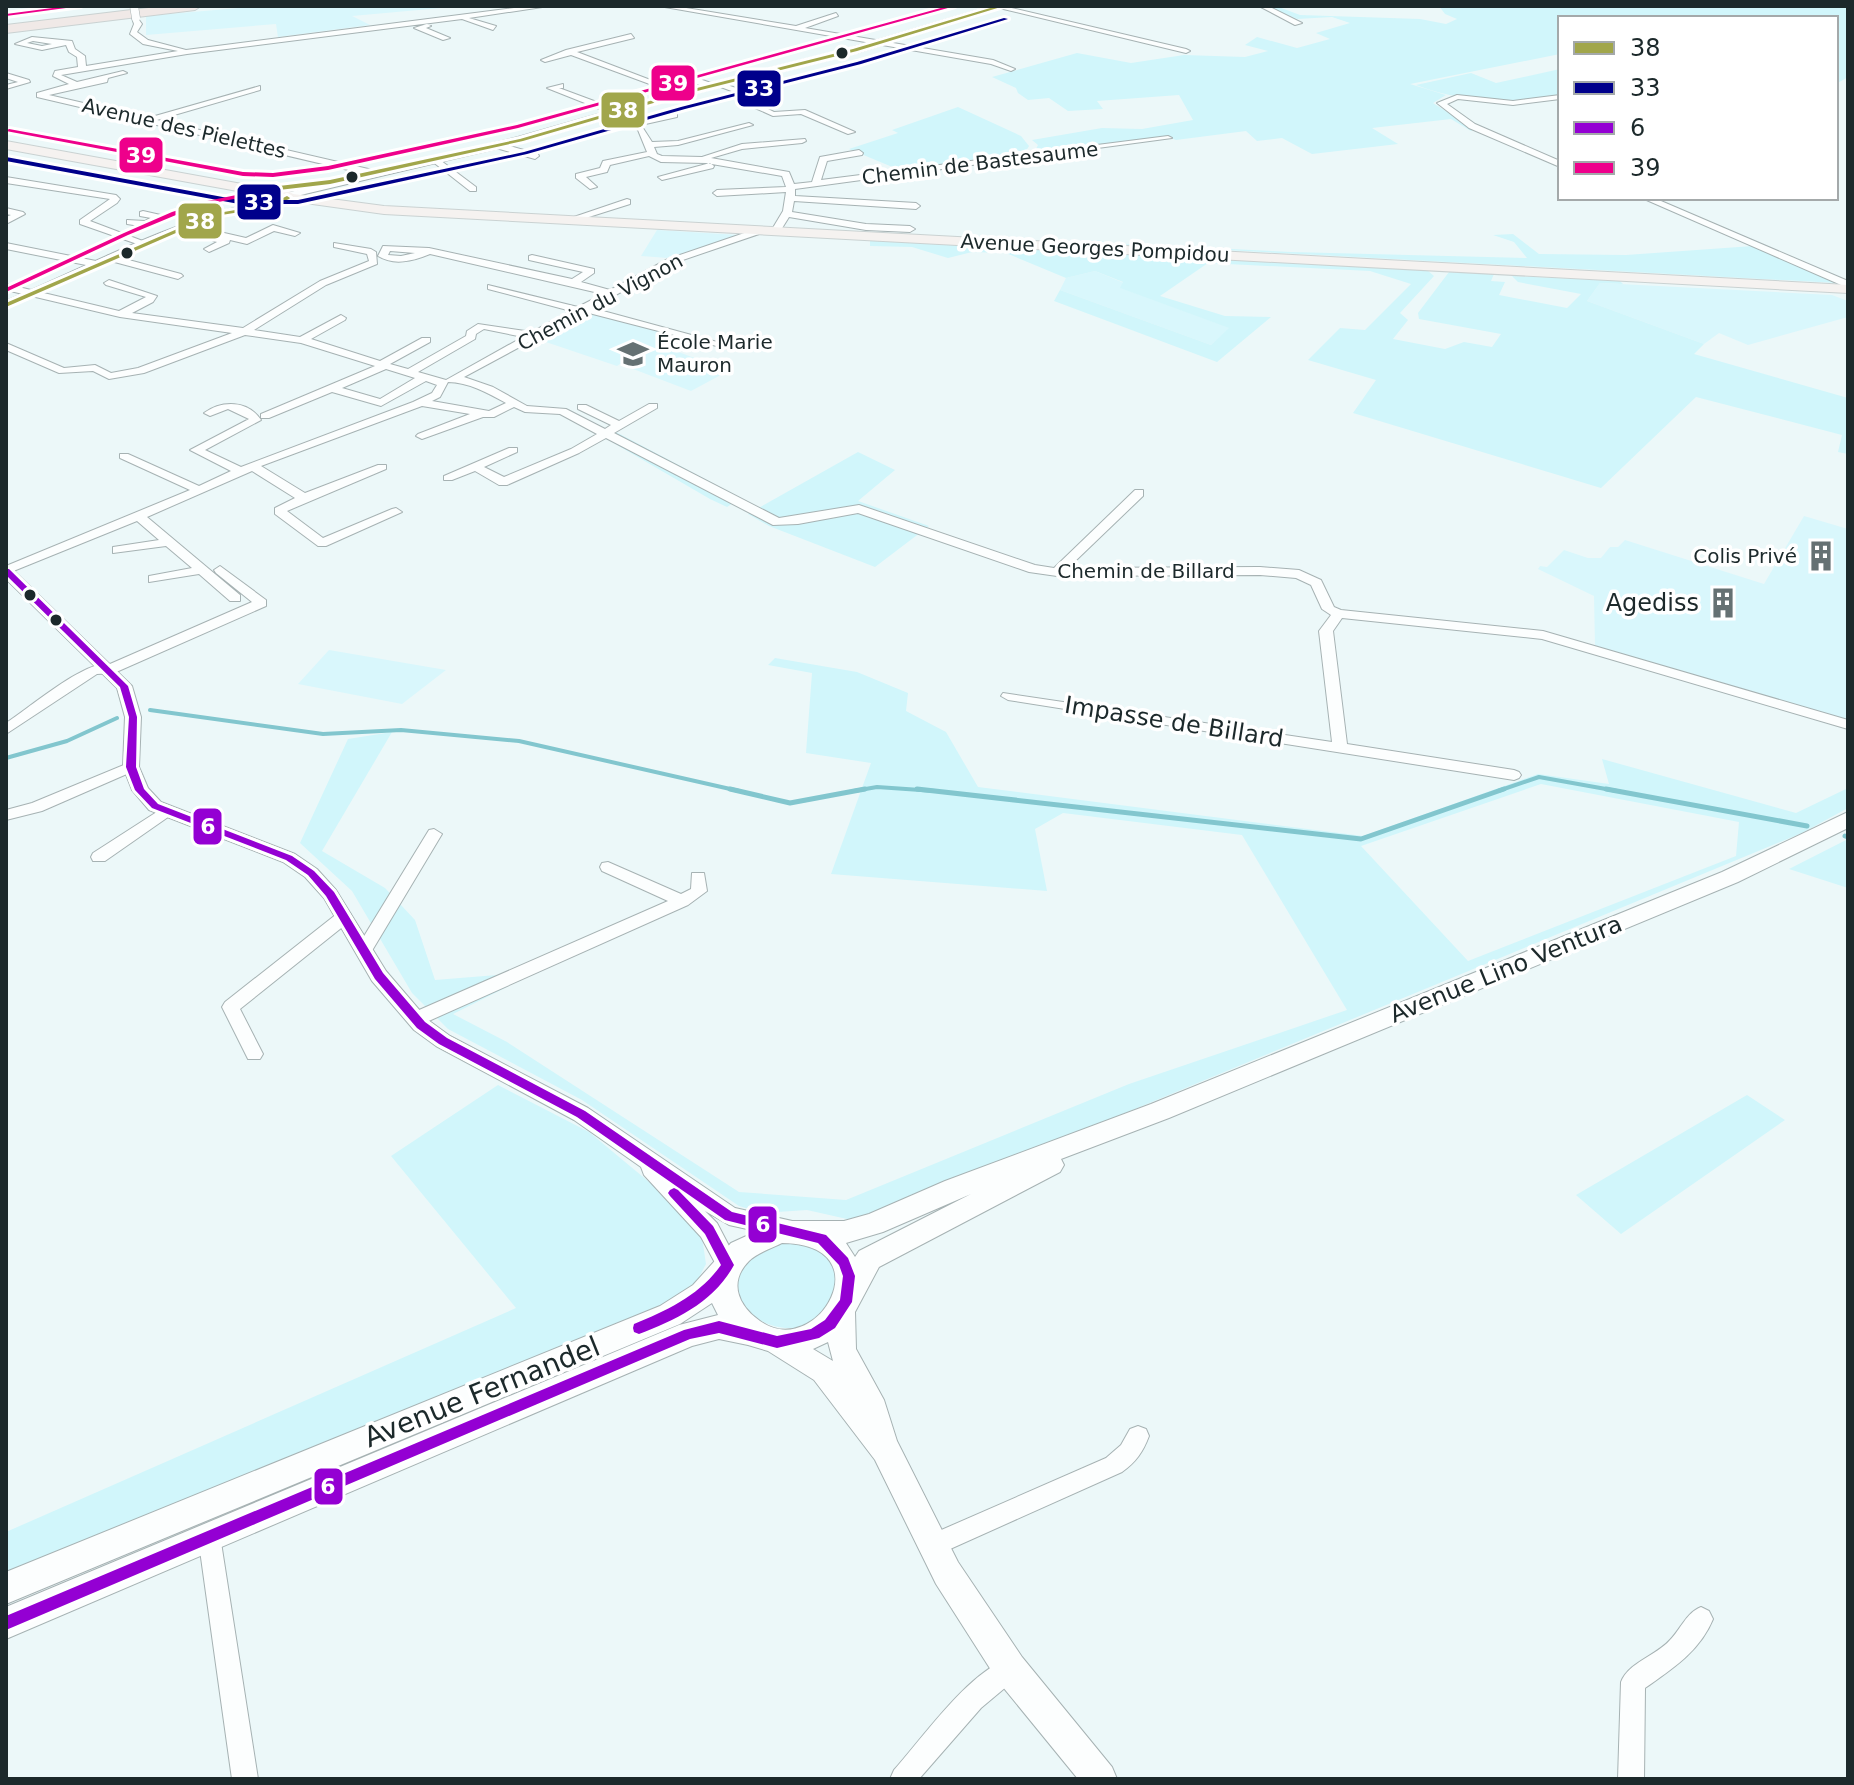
<svg xmlns="http://www.w3.org/2000/svg" width="1854" height="1785" viewBox="0 0 1854 1785" font-family="'DejaVu Sans',sans-serif">
  <style>
    .built { fill: #d9f7fc }
    .green { fill: #d1f6fb; fill-rule: evenodd }
    .lines { fill: none; stroke-linecap: round; stroke-linejoin: round }
    .stream-far1 { stroke: #82c6ce; stroke-width: 4 }
    .stream { stroke: #82c6ce; stroke-width: 5 }
    .minor-casing { stroke: #a6b2b3; stroke-width: 2 }
    .tertiary-casing { stroke: #a6b2b3; stroke-width: 2 }
    .secondary-casing { stroke: #a6b2b3; stroke-width: 2 }
    .primary-casing { stroke: #cad2d2; stroke-width: 2 }
    .motorway-casing { stroke: #cad2d2; stroke-width: 2 }
    .minor { fill: #fcfefe; fill-rule: evenodd }
    .tertiary { fill: #fcfefe; fill-rule: evenodd }
    .secondary { fill: #fcfefe; fill-rule: evenodd }
    .primary { fill: #f5f2f0; fill-rule: evenodd }
    .motorway { fill: #f0e9e7; fill-rule: evenodd }
    .minor-bridge-casing { stroke: #a6b2b3; stroke-width: 9; stroke-linecap: butt }
    .minor-bridge { stroke: #fcfefe; stroke-width: 8 }
    .bus-1-casing { stroke: #fff; stroke-width: 6 }
    .bus-2-casing { stroke: #fff; stroke-width: 6 }
    .bus-3-casing { stroke: #fff; stroke-width: 6 }
    .bus-4-casing { stroke: #fff; stroke-width: 6 }
    .bus-1 { fill: #a1a64b; fill-rule: evenodd }
    .bus-2 { fill: #00008b; fill-rule: evenodd }
    .bus-3 { fill: #9400d3; fill-rule: evenodd }
    .bus-4 { fill: #ee008b; fill-rule: evenodd }
    .bus-dot { fill: #1c292b; stroke: #fff; stroke-width: 3 }
    .labels { text-anchor: middle; dominant-baseline: central; stroke-width: 7; stroke-linejoin: round; paint-order: stroke }
    .far-street-label { font-size: 20px; fill: #1c292b; stroke: #fff }
    .far-poi-label { font-size: 20px; fill: #1c292b; stroke: #fff; text-anchor: start }
    .poi-label { font-size: 24px; fill: #1c292b; stroke: #fff; text-anchor: end }
    .street-label { font-size: 24px; fill: #1c292b; stroke: #fff }
    .near-street-label { font-size: 28px; fill: #1c292b; stroke: #fff }
    .line-badge { stroke: #fff; stroke-width: 3 }
    .badge-label { font-size: 22px; text-anchor: middle; font-weight: bold; fill: #fff }
  </style>
  <rect width="100%" height="100%" fill="#ecf8f9"/>
  <path class="built" d="M261 6H437L441 8 352 16 370 25 278 37 276 24 146 35V16Z
    M657 230 739 235 668 258 641 256Z
    M1095 271 1124 283 1121 288 1230 328 1211 345 1060 290 1066 278Z
    M1600 283 1832 295 1848 301V317L1748 345 1719 333 1704 344 1587 301Z
    M585 311 672 335 657 344 716 366 720 364 732 369 691 391 620 364 617 366 534 338Z
    M1804 516 1848 529V721L1595 646 1594 596 1538 569 1540 566 1547 567 1564 550 1588 558H1601L1610 547H1618L1625 540 1764 584Z
    M329 650 446 670 402 704 298 684Z"/>
  <path class="green" d="M1267 6H1276L1300 15 1420 19 1446 24 1457 19 1445 14 1439 6H1848V77L1836 84V18H1560V54L1410 84 1446 95 1433 103 1474 129 1471 131 1451 119 1372 128 1398 144 1312 154 1282 138 1257 141 1246 131 1176 140 1165 136 1024 155 1035 151 1038 145 1032 140 1102 128 1142 129 1193 120 1179 95 1097 101 1103 109 1068 111 1049 98 1028 100 1018 93 1016 88 992 77 1077 53 1131 63 1184 55 1245 57 1268 51 1245 45 1257 37 1297 48 1330 39 1316 33 1350 23 1332 17 1297 19Z
    M1560 69V95C1515 106 1460 102 1416 85L1471 73 1496 83Z
    M958 107 1021 136 1029 146 1026 151 902 171 849 149 898 133 892 130Z
    M1513 234 1539 254 1626 255 1753 246 1837 283 1077 242 1098 240 1108 243 1291 252 1527 258 1514 242 1493 235Z
    M870 240 1427 270 1434 276 1400 313 1408 320 1393 339 1445 349 1464 342 1492 347 1501 334 1419 319 1418 313 1449 272 1494 274 1491 281 1505 282 1499 295 1567 308 1581 294 1518 282 1512 276 1620 281 1623 284 1600 283 1587 301 1704 344 1694 354 1848 398V454L1838 452 1842 435 1696 397 1601 488 1353 413 1376 380 1308 360 1340 328 1365 330 1411 284 1370 271 1208 263 1160 296 1225 316 1271 317 1217 362 1054 301 1060 290 1211 345 1229 328 1120 288 1123 282 1095 271 1066 278 1006 253 972 252 948 258 912 247 870 246Z
    M616 432 741 498 727 507 710 499 605 438Z
    M858 452 895 470 858 501 929 526 875 567 769 526 748 514Z
    M775 658 857 672 908 693 906 711 946 732 978 787 1363 836 1538 774 1609 784 1602 759 1796 813 1848 788V808L1802 833 881 1214 856 1221 807 1210 762 1213 739 1206 582 1100 448 1029 412 993 352 891 300 843 348 739 392 732 322 851 385 888 415 920 435 980 497 975 507 987 453 1014 507 1042 739 1192 846 1200 1129 1084 1347 1010 1242 835 1063 813 1035 829 1047 891 831 874 871 763 806 753 812 673 768 665ZM1541 784 1739 822 1736 856 1468 961 1361 846Z
    M1848 839V888L1789 869Z
    M498 1085 589 1132 660 1191 702 1237 706 1264 697 1281 673 1300 6 1580V1532L516 1308 391 1156Z
    M1747 1095 1785 1120 1621 1234 1576 1195Z
    M777 1242 809 1243 832 1261 838 1288C833 1296 828 1308 822 1315 781 1354 704 1297 750 1258 757 1251 768 1247 777 1242Z"/>
  <g class="lines">
    <path class="stream-far1" d="M150 710 323 734 401 730 519 741 739 791
      M6 758 67 741 117 718
      M854 791 877 787 935 791
      M1498 791 1539 777 1617 791"/>
    <path class="stream" d="M730 789 790 803 865 789
      M917 789 1361 839 1504 789
      M1606 789 1807 826
      M1845 836 1848 837"/>
    <g class="minor-casing">
      <path id="minor" d="M530 6H549L469 18 496 26 493 30 462 19 187 54 61 75 77 82 123 71 127 73 108 78 107 82 49 95 148 118 260 86V90L157 120 377 171 378 173 374 176 37 97V93L69 84 53 76 55 71 78 67 77 57 69 52 66 45 42 50 15 44 32 37 72 41 75 49 85 56 86 66 178 51 143 44 130 34 134 24 132 18 136 16 142 24 137 32 148 40 186 50ZM33 41 52 44 42 46 27 43Z
        M659 6H674L796 26 836 13 838 16 805 28 993 60 1015 69 1011 71 991 64Z
        M1003 6 1186 49 1190 51 1186 53 995 7Z
        M1259 6H1268L1302 23 1295 25Z
        M427 24 431 26 426 28 450 38 443 40 414 28Z
        M631 34 634 38 577 52 682 92V96L571 55 545 62 541 60 566 50Z
        M673 70 714 84 715 86 708 88 670 74Z
        M6 73 29 80 30 82 6 89V85L18 82 6 78Z
        M718 82 769 99 764 107 774 112 805 110 855 132 848 134 801 114 773 116 755 108 761 102 718 86Z
        M563 84V88H559L621 111 636 121 677 113V117L641 125 652 142 678 141 749 123 753 125 678 145 654 147 657 154 662 156 702 157 742 144 805 139 806 141 802 143 742 149 711 158 789 172 794 184 812 182 820 157 859 150 863 153 862 155 827 161 821 180 1168 136 1172 138 795 189V196L916 203 920 206 916 209 794 201 792 212 866 224 910 226 915 229 910 232 866 230 789 217 779 233 776 234 771 231 783 211 786 192 717 196 713 193 717 190 786 187 782 176 706 163 661 162 649 156 610 165 607 172 586 177 597 187 590 189 576 178V174L600 168 603 161 647 152 638 130 615 115 547 88Z
        M1457 95 1513 101 1560 95V99L1513 105 1458 99 1447 104 1475 124 1560 161V167L1469 128 1437 103Z
        M499 143 538 154 539 156 535 159 496 148V144Z
        M436 157 476 187V191H470L433 162V158Z
        M710 163 714 166 713 168 662 180 658 177Z
        M6 177 116 195 120 199 117 203 90 221 148 243 140 245 80 224V220L110 199 6 183Z
        M1642 198H1654L1848 281V288Z
        M627 199 630 200V204L573 222 565 220Z
        M6 208 23 212 25 214 6 224V217L11 215 6 214Z
        M143 211 165 216 147 227 127 224V220L145 221 151 218 140 216V212Z
        M185 224 246 238 273 225 300 233 295 236 274 231 247 244 230 240 229 243 209 252 204 249 217 242 212 240V236L182 229V225Z
        M762 227 765 228V232L674 263 592 308 732 346V350L585 312 464 377 493 387 527 406 566 409 605 429 611 425 578 409V405H586L619 421 649 404H657V408L614 433 779 518 859 505 1035 565 1054 568 1135 490H1143V496L1068 568 1260 567 1299 570 1321 580 1334 607 1341 610 1543 631 1848 720V729L1542 639 1342 618 1333 631 1347 744 1514 770 1519 772 1521 775 1519 778 1514 780 1008 700 1001 696 1003 693 1332 742 1319 631 1331 615 1322 609 1311 585 1296 578 1260 575 1057 576 1029 572 858 513 798 524 773 525 606 438 579 453 507 485H499L475 471 452 480H444V476L509 448H517V452L484 467 504 477 571 449 597 434 560 414 525 412 514 407 494 417H483L422 439 416 436 418 434 470 414 422 406 261 466 305 493 378 465H386V469L287 511 323 538 392 509 396 508 402 512 326 546H318L275 514V508L295 498 252 471 147 517 240 595V601H230L199 574 149 582V576L192 568 166 546 113 553V547L159 540 137 521 6 574V566L190 490 120 458V454H128L199 486 231 471 190 450 249 419 228 409 210 416 204 413C222 400 248 400 261 420L205 450 241 467 413 402 432 393 437 385 426 381 381 406 332 392 269 418H261V414L375 366 301 343 245 335 144 373 109 379 93 371 59 373 6 350V343L64 368 95 365 111 373 138 368 232 333 120 317 6 290V284L119 311 146 297 106 285 104 283 109 280 157 296 153 302 132 313 243 328 320 281 369 261 367 254 334 247V243L371 249 376 252 377 264 326 285 254 330 300 337 341 315 346 318 345 320 311 339 380 361 422 338H430V342L390 364 408 369 466 336 467 331 478 324 532 332 571 311 488 289V285L578 307 603 294 430 254C413 261 394 266 378 256L383 246 429 248 572 279 583 272 529 260V256L532 255 594 269V273L581 282 610 290 668 259ZM390 251 415 253 401 256 388 255ZM484 329 523 337 446 380 418 372 475 339 476 334ZM386 369 415 378 380 399 342 388ZM448 382C468 382 488 393 506 403L489 411 432 401 440 397Z
        M6 243 96 261 101 264 96 267 6 249Z
        M110 255 181 274 183 276 178 279 107 260V256Z
        M220 566 266 600V606L114 673 97 674 6 734V723C28 709 86 659 110 664L252 602 216 573 214 570Z
        M131 762 138 767 136 770 42 811 6 820V810L32 803Z
        M166 806 171 807 174 811 171 815 105 861H93L91 857 93 853Z
        M434 829 442 834 370 954H358L356 950 358 946 429 830Z
        M608 862 681 894 691 889 692 873H704L707 891 688 905 422 1024H410L407 1019 410 1014 668 901 602 871 600 867 602 863Z
        M344 911 350 913 352 917 350 921 240 1009 263 1054 260 1059H248L222 1007 225 1002 338 913Z
        M1138 1426 1146 1429 1149 1436C1143 1452 1136 1462 1122 1472L939 1554 931 1557 923 1554 920 1546 923 1538 1106 1458 1121 1445 1130 1429Z
        M209 1525 217 1528 220 1536 258 1779H232L198 1536 201 1528Z
        M1701 1607 1709 1611 1713 1619C1700 1651 1672 1669 1645 1688L1644 1779H1618L1621 1682C1629 1662 1656 1656 1670 1640 1681 1629 1686 1613 1701 1607Z
        M1010 1657 1018 1661 1022 1669 1018 1677 981 1708 919 1779H890L894 1770C926 1734 965 1676 1010 1657Z"/>
    </g>
    <g class="tertiary-casing">
      <path id="tertiary" d="M254 203 258 204V208L224 216 162 238 6 308V301C89 266 166 223 254 203Z
        M6 567 11 568 132 686 141 717 139 767 148 788 161 802 295 854 317 869 336 890 386 971 428 1020 450 1036 588 1108 735 1208 801 1223 804 1230 801 1237 793 1239 729 1225 705 1211 717 1223 739 1265 736 1272 728 1275 720 1272 701 1237 644 1175 641 1167 574 1120 436 1046 414 1030 372 981 324 898 305 877 283 862 149 810 132 790 123 767 125 717 117 688 6 579Z"/>
    </g>
    <g class="secondary-casing">
      <path id="secondary" d="M992 6H1007L859 52 683 96 525 142 288 198 282 194 518 137 675 92 851 48Z
        M1848 812V828L1738 882 1169 1118 1061 1159 1064 1165 1060 1172 879 1267 855 1312 856 1349 884 1400 897 1441 958 1562 1022 1657 1112 1767 1117 1779H1078L998 1681 936 1584 875 1460 814 1380 768 1351 748 1345 719 1339 692 1346 6 1639V1607L679 1325 718 1315 712 1303 680 1324 6 1604V1572L660 1306 693 1285 731 1243 779 1221H844L869 1214 945 1181 1151 1104 1722 872ZM971 1194 859 1251 855 1257 846 1243 883 1232ZM782 1243C885 1244 817 1362 760 1321 738 1306 728 1282 749 1261 757 1253 772 1248 782 1243ZM828 1342 833 1361 813 1349Z"/>
    </g>
    <g class="primary-casing">
      <path id="primary" d="M6 141 242 184 281 186 293 194 384 206 1848 285V293L384 214 291 201 267 210 239 205 237 202 243 192 6 149ZM265 193 281 197 267 202 252 200 253 197Z"/>
    </g>
    <g class="motorway-casing">
      <path id="motorway" d="M165 6H201L195 10 6 33V25Z"/>
    </g>
    <use href="#minor" class="minor"/>
    <use href="#tertiary" class="tertiary"/>
    <use href="#secondary" class="secondary"/>
    <use href="#primary" class="primary"/>
    <use href="#motorway" class="motorway"/>
    <g class="minor-bridge-casing">
      <path id="minor-bridge" d="M134 6 136 18"/>
    </g>
    <use href="#minor-bridge" class="minor-bridge"/>
    <g class="bus-1-casing">
      <path id="bus-1" d="M997 6H1004L857 51 681 95 523 141 330 184 262 192 250 195 245 201 240 200 246 193 262 188 330 180 520 139 677 93 853 49Z
        M287 196 290 198 289 199 272 207 215 216 6 307V303L212 214 271 204Z"/>
    </g>
    <g class="bus-2-casing">
      <path id="bus-2" d="M1004 18 1008 19 861 64 685 109 527 154 298 204H239L6 161V157L239 200H298L524 152 681 107 857 62Z"/>
    </g>
    <g class="bus-3-casing">
      <path id="bus-3" d="M6 569H9L128 686 137 717 136 767 144 789 158 804 292 856 314 871 334 892 383 973 425 1022 447 1038 585 1111 732 1212 826 1235 848 1258 855 1276 852 1302 835 1328 819 1338 777 1348 719 1333 690 1339 6 1630V1616L684 1330 719 1321 777 1336 811 1329 825 1320 840 1300 843 1276 839 1265 818 1243 725 1220 577 1117 439 1044 417 1028 375 979 326 896 308 875 286 860 152 808 135 790 126 767 129 717 120 687 6 575Z
        M674 1188 678 1190 713 1226 734 1265C714 1302 676 1320 639 1334L634 1332 633 1328 634 1324C668 1310 700 1295 721 1265L705 1234 670 1196 668 1193 670 1190Z"/>
    </g>
    <g class="bus-4-casing">
      <path id="bus-4" d="M68 6H81L6 16V14Z
        M948 6H955L518 128 328 170 273 177 243 176 6 131 9 129 243 172 273 173 328 166 517 125Z
        M276 184 278 185V187L265 193 208 204 176 215 128 235 6 292V288L124 233 172 212 207 201 261 190Z"/>
    </g>
    <use href="#bus-1" class="bus-1"/>
    <use href="#bus-2" class="bus-2"/>
    <use href="#bus-3" class="bus-3"/>
    <use href="#bus-4" class="bus-4"/>
  </g>
  <defs>
    <g id="school-bare" transform="scale(2.4)"><path d="M0-5L7-2L0 1L-7-2ZM-4 1L0 2.5L4 1V4Q0 6-4 4Z" fill="#657173" stroke="#fff" stroke-width="2.5" paint-order="stroke"/></g>
    <g id="building-bare" transform="scale(2.4)"><path d="M-4-6H4V6H1V3H-1V6H-4ZM-2.5-4.3h1.7v1.8h-1.7ZM.8-4.3h1.7v1.8H.8ZM-2.5-1h1.7V.8h-1.7ZM.8-1h1.7V.8H.8Z" fill="#657173" stroke="#fff" stroke-width="2.5" paint-order="stroke"/></g>
  </defs>
  <g fill-rule="evenodd">
    <use href="#school-bare" x="633" y="354"/>
    <use href="#building-bare" x="1821" y="556"/>
    <use href="#building-bare" x="1723" y="603"/>
  </g>
  <g class="bus-dot">
    <circle cx="842" cy="53" r="7"/>
    <circle cx="352" cy="177" r="7"/>
    <circle cx="127" cy="253" r="7"/>
    <circle cx="30" cy="595" r="7"/>
    <circle cx="56" cy="620" r="7"/>
  </g>
  <g class="labels">
    <g class="far-street-label">
      <text transform="translate(184 128) rotate(13)">Avenue des Pielettes</text>
      <text transform="translate(980 163) rotate(-7)">Chemin de Bastesaume</text>
      <text transform="translate(1095 248) rotate(3)">Avenue Georges Pompidou</text>
      <text transform="translate(600 302) rotate(-28)">Chemin du Vignon</text>
      <text x="1146" y="571">Chemin de Billard</text>
    </g>
    <g class="far-poi-label">
      <text x="657" y="342">École Marie<tspan x="657" dy="23">Mauron</tspan></text>
      <text x="1797" y="556" text-anchor="end">Colis Privé</text>
    </g>
    <g class="poi-label">
      <text x="1699" y="603">Agediss</text>
    </g>
    <g class="street-label">
      <text transform="translate(1174 722) rotate(9)">Impasse de Billard</text>
      <text transform="translate(1506 969) rotate(-22)">Avenue Lino Ventura</text>
    </g>
    <g class="near-street-label">
      <text transform="translate(482 1392) rotate(-22)">Avenue Fernandel</text>
    </g>
  </g>
  <g class="line-badge">
    <rect x="650" y="64" width="46" height="38" rx="8" fill="#ee008b"/>
    <rect x="736" y="69" width="46" height="39" rx="8" fill="#00008b"/>
    <rect x="600" y="91" width="46" height="38" rx="8" fill="#a1a64b"/>
    <rect x="118" y="136" width="46" height="38" rx="8" fill="#ee008b"/>
    <rect x="236" y="183" width="46" height="38" rx="8" fill="#00008b"/>
    <rect x="177" y="202" width="46" height="38" rx="8" fill="#a1a64b"/>
    <rect x="192" y="807" width="31" height="39" rx="8" fill="#9400d3"/>
    <rect x="747" y="1205" width="31" height="39" rx="8" fill="#9400d3"/>
    <rect x="313" y="1467" width="31" height="39" rx="8" fill="#9400d3"/>
  </g>
  <g class="badge-label">
    <text x="673" y="91">39</text>
    <text x="759" y="96">33</text>
    <text x="623" y="118">38</text>
    <text x="141" y="163">39</text>
    <text x="259" y="210">33</text>
    <text x="200" y="229">38</text>
    <text x="208" y="834">6</text>
    <text x="763" y="1232">6</text>
    <text x="328" y="1494">6</text>
  </g>
  <rect width="1854" height="1785" fill="none" stroke="#1c292b" stroke-width="16"/>
  <rect x="1558" y="16" width="280" height="184" fill="#ffffff" stroke="#a4a9aa" stroke-width="2"/>
  <rect x="1574" y="42" width="40" height="12" fill="#a1a64b" stroke="#a4a9aa" stroke-width="2"/>
  <text x="1630" y="56" font-size="24" fill="#1c292b">38</text>
  <rect x="1574" y="82" width="40" height="12" fill="#00008b" stroke="#a4a9aa" stroke-width="2"/>
  <text x="1630" y="96" font-size="24" fill="#1c292b">33</text>
  <rect x="1574" y="122" width="40" height="12" fill="#9400d3" stroke="#a4a9aa" stroke-width="2"/>
  <text x="1630" y="136" font-size="24" fill="#1c292b">6</text>
  <rect x="1574" y="162" width="40" height="12" fill="#ee008b" stroke="#a4a9aa" stroke-width="2"/>
  <text x="1630" y="176" font-size="24" fill="#1c292b">39</text>
</svg>
